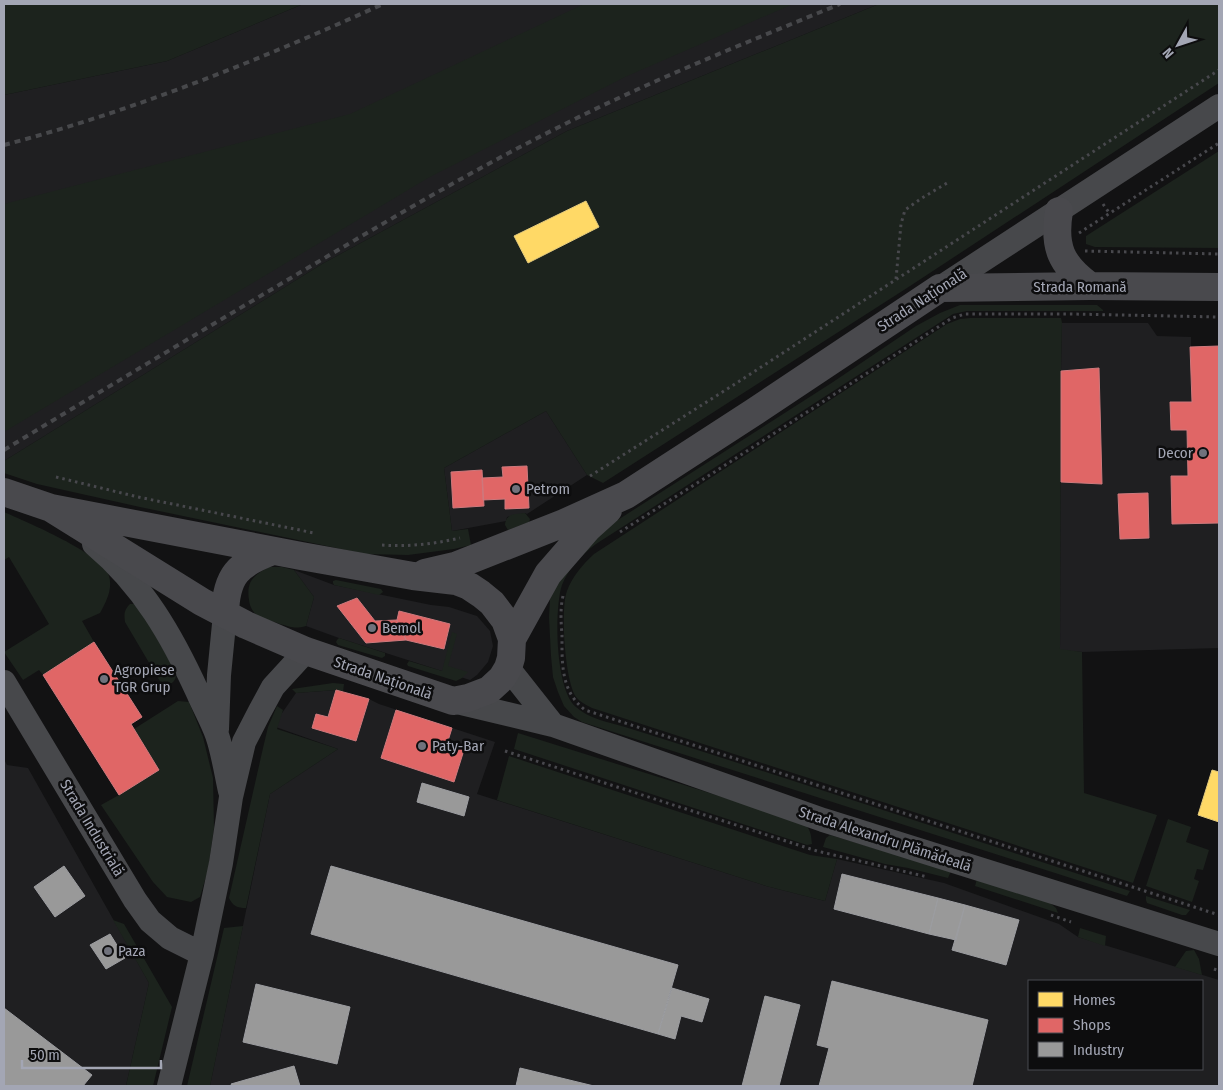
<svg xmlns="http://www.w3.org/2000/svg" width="1223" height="1090" viewBox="0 0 1223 1090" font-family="'Fira Sans Condensed',sans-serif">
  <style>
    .built { fill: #1f1f21; fill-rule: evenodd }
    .green { fill: #1c231d }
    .homes { fill: #ffd966; stroke: #e3ca7d }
    .shops { fill: #e06666; stroke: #ce797d }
    .industry { fill: #999; stroke: #9c9da1 }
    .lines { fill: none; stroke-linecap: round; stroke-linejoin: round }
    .path { stroke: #48484d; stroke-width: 3; stroke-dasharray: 2.5 4; stroke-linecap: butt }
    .minor { stroke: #47484b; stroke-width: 24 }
    .major { stroke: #49494d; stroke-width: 28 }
    .rail { stroke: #47484b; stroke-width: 4; stroke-dasharray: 6 5; stroke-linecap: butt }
    .poi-dot { fill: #70727c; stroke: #0d0d0e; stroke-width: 2 }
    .labels { text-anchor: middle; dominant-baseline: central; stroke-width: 5; stroke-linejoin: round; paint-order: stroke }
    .street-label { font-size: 15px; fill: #a3a6b4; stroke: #0d0d0e }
    .poi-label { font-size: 15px; fill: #a3a6b4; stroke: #0d0d0e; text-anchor: start }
  </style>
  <rect width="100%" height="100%" fill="#121213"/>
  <path class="built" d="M303 4H879L567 131 322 264 4 461V95L167 61Z
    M1062 323H1148L1157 336 1191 337V347L1219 346V648L1082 652 1060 650 1061 371Z
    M546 411 587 475 527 514 525 513 507 517 506 521 452 531 444 468Z
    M294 570 334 585 431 605 449 607 477 616 490 631 493 646 488 662 477 675 470 680 339 638 306 626 314 597Z
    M336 690 369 699 379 704 495 742 477 794 766 886 825 901 837 859 944 883 1059 924 1078 937 1219 980V1086H210L270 794 338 749 273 726 296 693ZM1029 981H1202V1069H1029Z
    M4 759 7 765 28 768 149 983 126 1086H4Z"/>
  <path class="green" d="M4 4H303L167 61 4 95Z
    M584 4H793L625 77 428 178 4 432V204L350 114Z
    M879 4H1219V83L907 288 603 483 587 475 546 411 444 468 452 531 468 529 471 545 454 549 408 555 365 554 140 507 37 484 4 473V461L322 264 567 131Z
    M1219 151V248L1095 247 1086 244V236Z
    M960 305H1097L1103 310V311H967L953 314 596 544C582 554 568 569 562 585 554 609 555 690 576 707 589 719 609 722 625 727 654 736 682 745 710 754 850 799 990 845 1130 891L1127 896 582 722 574 717 564 706 558 692 553 677 551 656 549 617 550 599 554 584 599 532 833 382 916 326 940 313Z
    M970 318H1061L1062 323 1061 371 1060 649 1082 652 1084 793 1157 815 1133 883 592 708C586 705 580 702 576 697 565 682 560 609 567 591 572 577 583 564 594 554L947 324 960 319Z
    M4 512C26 522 102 553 109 576 113 589 106 602 100 613L82 621 94 642 43 675 39 670 23 680 4 652 49 624 9 557 4 560Z
    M525 513 530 519 529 522 508 530 505 525C506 513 515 514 525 513Z
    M269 567H282L294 570 314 597 306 626C295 629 291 627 280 624 273 621 265 620 258 616 252 611 250 607 249 600 246 581 254 575 269 567Z
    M336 580 381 589 383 592 379 595 334 585 333 583V581Z
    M130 604H134L138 605 176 672C177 682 170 687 161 683L125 622C124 614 124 610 130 604Z
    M452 632 457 634 448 666 468 672 462 678 456 681 408 666 407 664 409 661 442 671Z
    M339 638 385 653V656L382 658 338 645 336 642 337 640Z
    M333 683 344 684 343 692 336 690 296 693 292 689Z
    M178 701 189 702 203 737 213 778 214 828 208 870 200 897 191 902 167 897 153 882 101 805 119 795 159 770 134 729Z
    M277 706 283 710 277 729 338 749 270 794 246 908C237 908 233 906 229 898L263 748 268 727Z
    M518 733 802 822C811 828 811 835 812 844L807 845 514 749Z
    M509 756 810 855 837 859 825 901 766 886 497 800Z
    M1168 819 1191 827 1186 842 1209 850 1203 870 1197 869 1194 879 1199 881 1192 902 1146 886Z
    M830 835 951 871 948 878 908 868 885 864 823 847 826 838Z
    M977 879 1050 903 1056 908 1058 913 975 886Z
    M1146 896 1190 910 1186 915H1182L1147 903 1146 900Z
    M113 920 124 924 172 1007 153 1086H126L149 983Z
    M243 926 210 1086H187L224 928Z
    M1080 928 1106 936 1105 946 1078 937Z
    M1194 950 1199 959 1202 975 1175 967 1186 951Z"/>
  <path class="homes" d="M586 201 599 227 528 263 514 236Z
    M1212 770 1219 772V822L1198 815Z"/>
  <path class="shops" d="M1219 346V523L1172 524 1171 476H1188L1187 430H1171L1170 402H1192L1190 347Z
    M1099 368 1102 484 1061 482V371Z
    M527 466 529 508 505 509V499L483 500 482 478 503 477 502 467Z
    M482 470 484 506 453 508 451 472Z
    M1148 493 1149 538 1120 539 1118 494Z
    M357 598 375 621 397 620 406 640 366 643 337 606Z
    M399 611 450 624 444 649 406 640 397 620Z
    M94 642 142 717 131 724 159 770 119 795 43 675Z
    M336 690 369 699 356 741 312 728 316 714 328 717Z
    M396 710 452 728 447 744 464 750 454 782 381 758Z"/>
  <path class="industry" d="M422 783 469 797 464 816 417 802Z
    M64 866 85 896 55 917 34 887Z
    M331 866 678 965 658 1034 311 934Z
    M842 874 938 898 929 934 834 909Z
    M938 898 965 905 956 940 929 934Z
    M965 905 1019 920 1006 965 952 950Z
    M110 934 125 958 106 969 90 945Z
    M832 981 988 1020 972 1086H819L829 1048 817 1045Z
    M256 984 350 1007 337 1064 243 1042Z
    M672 988 709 999 702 1022 681 1016 675 1039 658 1034Z
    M765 996 800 1005 779 1086H742Z
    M4 1008 92 1075 83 1086H4Z
    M294 1066 300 1086H232L231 1084Z
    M520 1068 594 1086H516Z"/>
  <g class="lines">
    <path class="path" d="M1103 204 1110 214
      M1079 233 1219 143
      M1085 251 1219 254
      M896 279 901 224 905 210 922 198 947 183
      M590 476 735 384 1219 70
      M56 477 138 497 314 533
      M620 532 716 471 952 318 965 314H1071L1219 317
      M382 545C408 547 434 544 460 538
      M563 596C560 609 561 622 562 635 562 655 561 678 572 696 576 702 580 706 585 710L1219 915
      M505 751 817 851 928 877
      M1051 915 1071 922
      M1214 969 1219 971"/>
    <path class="minor" d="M940 288 1219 106
      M94 544C143 585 172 636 198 693 204 707 212 721 217 735 223 752 226 773 230 791
      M508 668 553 725
      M4 682 135 900 150 921 170 938 202 954
      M453 701 553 725 823 820 1219 944
      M217 729 219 675 225 614
      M169 1086 202 954 221 863 231 797 244 742 260 711 273 687 306 651"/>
    <path class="major" d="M1059 211C1053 247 1061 265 1090 286
      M4 492 51 508 301 556 413 576 456 581 469 586 481 594 492 603 505 620 512 639 511 658 508 668 502 678 489 690 468 698 453 701 306 651 246 625 202 602 51 508
      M425 573 455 566 564 523 626 495 754 412 940 288 1090 286 1219 287
      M225 614C226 575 238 564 273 551
      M512 639 548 574 588 528 608 510"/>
    <path class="rail" d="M4 145C133 111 262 59 383 4
      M4 450C106 388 208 327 311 266 394 217 478 167 565 124 654 79 748 42 840 4"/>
  </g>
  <g class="poi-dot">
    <circle cx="1203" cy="453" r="5"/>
    <circle cx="516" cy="489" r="5"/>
    <circle cx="372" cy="628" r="5"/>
    <circle cx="104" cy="679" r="5"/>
    <circle cx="422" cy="746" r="5"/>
    <circle cx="108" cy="951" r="5"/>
  </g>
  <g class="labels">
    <g class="street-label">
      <text x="1080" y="287">Strada Romană</text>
      <text transform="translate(922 300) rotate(-33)">Strada Națională</text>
      <text transform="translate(383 678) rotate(19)">Strada Națională</text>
      <text transform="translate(92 828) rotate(59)">Strada Industrială</text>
      <text transform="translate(885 839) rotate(18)">Strada Alexandru Plămădeală</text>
    </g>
    <g class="poi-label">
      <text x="1193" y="453" text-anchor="end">Decor</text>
      <text x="526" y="489">Petrom</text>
      <text x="382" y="628">Bemol</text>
      <text x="114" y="670">Agropiese<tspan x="114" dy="17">TGR Grup</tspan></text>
      <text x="432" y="746">Paty-Bar</text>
      <text x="118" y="951">Paza</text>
    </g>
  </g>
  <rect width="1223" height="1090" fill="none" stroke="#a3a6b4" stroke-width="10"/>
  <rect x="1028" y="980" width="175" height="90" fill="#0d0d0e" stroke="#494a50"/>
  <rect x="1038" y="992" width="25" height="15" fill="#ffd966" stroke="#494a50"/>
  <text x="1073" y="1005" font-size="15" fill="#a3a6b4">Homes</text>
  <rect x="1038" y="1018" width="25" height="15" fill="#e06666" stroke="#494a50"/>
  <text x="1073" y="1030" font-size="15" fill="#a3a6b4">Shops</text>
  <rect x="1038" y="1042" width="25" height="15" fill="#999999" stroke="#494a50"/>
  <text x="1073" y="1055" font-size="15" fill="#a3a6b4">Industry</text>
  <g transform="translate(1178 45) rotate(230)" stroke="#0d0d0e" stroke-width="4" paint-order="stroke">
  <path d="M0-4L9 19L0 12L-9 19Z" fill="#a3a6b4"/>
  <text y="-8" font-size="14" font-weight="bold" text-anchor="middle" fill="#a3a6b4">N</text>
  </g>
  <path d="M22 1060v8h139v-8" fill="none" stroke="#a3a6b4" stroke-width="2.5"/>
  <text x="30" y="1060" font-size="15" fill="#a3a6b4" stroke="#0d0d0e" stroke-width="4" paint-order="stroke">50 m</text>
</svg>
